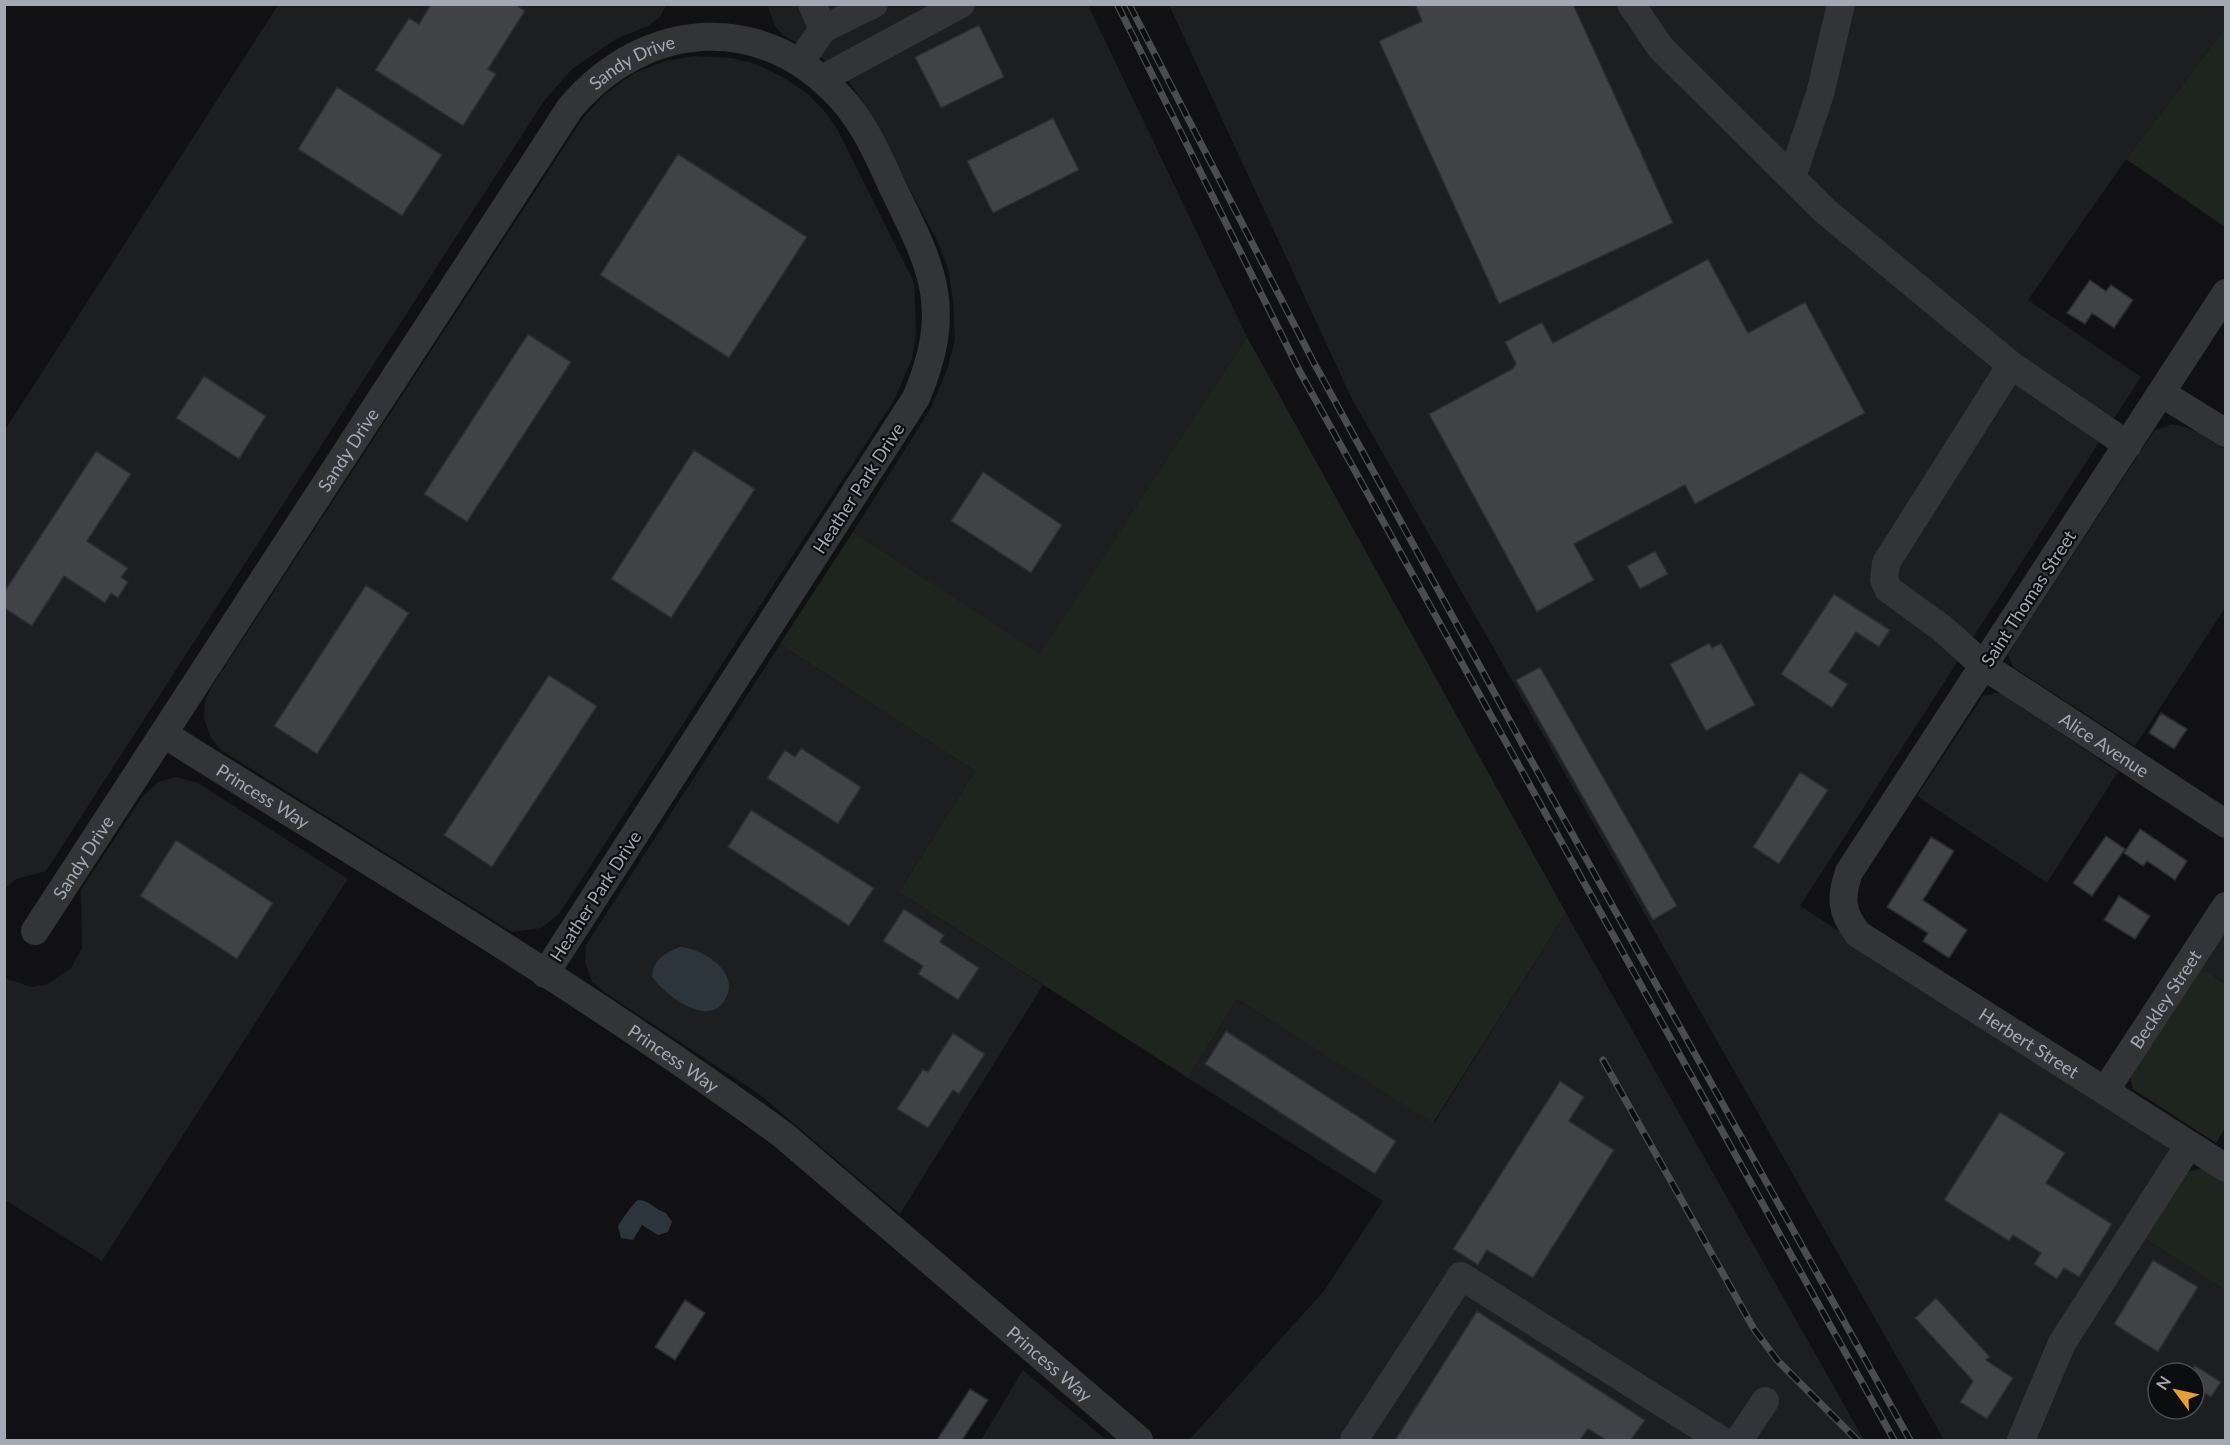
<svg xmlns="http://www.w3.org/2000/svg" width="2230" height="1445" viewBox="0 0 2230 1445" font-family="Lato,sans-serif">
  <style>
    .built { fill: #1d1e20; fill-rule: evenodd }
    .green { fill: #1e251e }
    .water { fill: #2c353b }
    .building { fill: #404246; stroke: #2b2c2f; stroke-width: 1.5 }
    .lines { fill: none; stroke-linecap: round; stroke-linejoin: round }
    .minor { stroke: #333438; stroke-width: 28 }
    .rail-casing { stroke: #4a4c50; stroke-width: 7 }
    .rail { stroke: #0c0d0e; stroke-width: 4.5; stroke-dasharray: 14; stroke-linecap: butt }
    .labels { text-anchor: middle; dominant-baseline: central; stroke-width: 4.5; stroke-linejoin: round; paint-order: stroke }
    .street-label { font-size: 18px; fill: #a3a9b3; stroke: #0c0d0e }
  </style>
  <rect width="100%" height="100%" fill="#111113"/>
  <path class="built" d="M278 5H666L660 17 648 26 616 39 572 69 544 101 46 871 16 879 5 888V430Z
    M767 5H1088L1247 337 1040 655 853 532 931 408 947 370 955 340 953 300 948 268 937 240 866 107 849 82 822 58 783 35 775 26Z
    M1169 5H2225V29L2126 159 2028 300 2141 377 1800 906 2176 1150 2127 1227 2225 1290V1440H1944L1352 399ZM2158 1373H2194V1409H2158Z
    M694 56 731 58 756 64 785 78 809 95 826 113 837 129 914 282 916 333 912 359 893 402 559 914 541 928 512 932 221 750 211 738 204 719 205 702 211 688 583 118 604 95 634 73 665 61Z
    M2172 424 2198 431 2225 449V608L2135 746 2013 667 2008 654 2154 431Z
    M780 644 975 771 899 892 1043 985 900 1214 759 1094 607 994 592 982 585 962 586 945Z
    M2000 692 2118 772 2047 883 1917 796 1983 696Z
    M176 777 198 783 348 879 102 1261 5 1200 4 978 32 987 48 984 71 968 82 948 81 890 142 797 158 782Z
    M1566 913 1864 1440H1189L1324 1291 1383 1201 1188 1078 1237 999 1434 1123Z
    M2225 928V984L2200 967Z
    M1023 1370 1106 1440H981Z"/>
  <path class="green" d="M2225 29V227L2126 159Z
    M1247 337 1566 913 1433 1123 1237 999 1188 1078 899 892 975 771 780 644 853 532 1040 654Z
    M2200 967 2225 984V1128L2216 1143 2133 1089 2130 1076Z
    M2203 1168 2225 1183V1290L2141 1236 2181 1174Z"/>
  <path class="water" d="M680 947C701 948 740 971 726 998 709 1031 665 994 652 977 653 960 664 953 680 947Z
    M638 1200C650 1200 655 1210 666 1213L672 1222 668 1232 658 1235 642 1225 633 1240 621 1238 618 1226C621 1221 634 1202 638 1200Z"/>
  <path class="building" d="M431 4H515L525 11 488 69 496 74 463 126 375 70 409 18 419 24Z
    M1415 4H1573L1673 223 1499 304 1379 41 1422 21Z
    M979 25 1004 77 941 108 915 57Z
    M337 87 442 155 402 216 298 149Z
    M1053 118 1079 170 993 213 967 161Z
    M678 154 807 237 729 358 600 275Z
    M1708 259 1748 333 1805 302 1865 413 1695 504 1685 485 1574 544 1594 580 1537 612 1429 414 1512 369 1516 364 1505 342 1542 322 1553 343Z
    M2090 280 2106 291 2111 285 2133 300 2114 328 2092 313 2085 324 2067 313Z
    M528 334 571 362 467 522 424 494Z
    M204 376 266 416 239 459 176 418Z
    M694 450 755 489 671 618 611 579Z
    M96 451 131 474 87 541 128 568 121 577 128 582 118 598 111 593 105 603 64 576 32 626 4 608V592Z
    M983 472 1062 525 1031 573 951 521Z
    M1655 551 1668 574 1640 589 1627 566Z
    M366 585 409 613 317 754 274 726Z
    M1834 594 1890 630 1879 647 1856 632 1829 672 1848 684 1832 708 1781 674Z
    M1709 643 1712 648 1721 643 1755 705 1706 731 1670 664Z
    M1540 667 1677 906 1653 920 1516 680Z
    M549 675 597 706 492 867 444 835Z
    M2161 713 2187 729 2174 749 2149 733Z
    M801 748 861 787 838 824 767 778 785 750 795 757Z
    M1800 772 1828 790 1779 864 1753 847Z
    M751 810 874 888 849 926 728 847Z
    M2140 829 2187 861 2175 880 2147 861 2143 866 2124 853Z
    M2106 836 2125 849 2092 896 2073 883Z
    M1931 837 1954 851 1923 900 1967 930 1949 958 1923 941 1928 933 1887 907Z
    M176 840 273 903 237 959 140 896Z
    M2119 896 2150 916 2135 939 2104 920Z
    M904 909 944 935 940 942 979 968 958 1000 918 974 923 966 883 941Z
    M1226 1031 1396 1141 1375 1174 1205 1064Z
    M953 1033 985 1054 959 1094 953 1090 928 1128 897 1109 923 1069 928 1072Z
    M1560 1081 1584 1097 1569 1121 1614 1150 1533 1278 1487 1250 1478 1265 1453 1249Z
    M2000 1112 2065 1153 2046 1183 2112 1224 2079 1277 2064 1268 2057 1279 2034 1264 2041 1253 2013 1235 2009 1241 1944 1200Z
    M2153 1260 2198 1287 2158 1352 2114 1324Z
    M1936 1298 1990 1357 1986 1360 2013 1378 1987 1419 1960 1402 1973 1381 1915 1318Z
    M685 1300 705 1313 675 1360 655 1347Z
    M1477 1311 1645 1420 1631 1440H1606L1588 1429 1580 1440H1395Z
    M2194 1365 2221 1382 2211 1397 2194 1387Z
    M970 1389 988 1400 962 1440H937Z"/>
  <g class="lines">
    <g class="minor">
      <path d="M812 4 823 29"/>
      <path d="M1631 4 1660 47 1824 210 2011 365 2128 445"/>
      <path d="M800 62 823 29 874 4"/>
      <path d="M822 79 961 4"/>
      <path d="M1792 177 1820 94 1841 4"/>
      <path id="s1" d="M2226 293 1849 872C1840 898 1841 912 1858 934L2226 1168"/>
      <path id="s2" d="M2011 365 1886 563 1884 579 1888 589 1943 629 1984 666 2226 824"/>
      <path d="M2161 393 2226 433"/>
      <path id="s3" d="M164 734C372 865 585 990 783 1135L1139 1440"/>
      <path id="s4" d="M35 931 570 108C647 17 768 10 847 105 867 129 880 160 893 188 933 269 954 309 916 398L545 974"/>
      <path id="s5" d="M2105 1091 2226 906"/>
      <path d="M1354 1440 1461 1276 1721 1440"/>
      <path d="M1739 1440 1765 1401"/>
      <path d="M2021 1440 2062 1343 2189 1145"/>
    </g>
    <g class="rail-casing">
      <path id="rail" d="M1117 4 1300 372 1894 1440
        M1129 4 1314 363 1525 749 1910 1440
        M1603 1060 1754 1329 1777 1360 1857 1440"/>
    </g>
    <use href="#rail" class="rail"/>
  </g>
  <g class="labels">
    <g class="street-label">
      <text stroke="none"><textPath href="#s4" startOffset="1060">Sandy Drive</textPath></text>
      <text stroke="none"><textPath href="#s4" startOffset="574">Sandy Drive</textPath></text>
      <text transform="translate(858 488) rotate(-57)">Heather Park Drive</text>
      <text transform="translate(2028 598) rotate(-57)">Saint Thomas Street</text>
      <text stroke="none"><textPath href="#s2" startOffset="528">Alice Avenue</textPath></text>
      <text stroke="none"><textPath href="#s3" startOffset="117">Princess Way</textPath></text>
      <text stroke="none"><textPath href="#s4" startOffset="88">Sandy Drive</textPath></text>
      <text transform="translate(595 896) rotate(-57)">Heather Park Drive</text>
      <text stroke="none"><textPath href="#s5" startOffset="110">Beckley Street</textPath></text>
      <text stroke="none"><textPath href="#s1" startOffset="960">Herbert Street</textPath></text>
      <text stroke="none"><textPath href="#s3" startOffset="604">Princess Way</textPath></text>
      <text stroke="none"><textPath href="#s3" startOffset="1089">Princess Way</textPath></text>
    </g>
  </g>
  <rect width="2230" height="1445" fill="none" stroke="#a3a9b3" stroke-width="12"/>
  <g transform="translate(2176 1391) rotate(303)"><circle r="28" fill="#0c0d0e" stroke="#484b50" stroke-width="1.5"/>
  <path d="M0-4.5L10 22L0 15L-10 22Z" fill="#e79f35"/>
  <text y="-9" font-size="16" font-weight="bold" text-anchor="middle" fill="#a3a9b3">N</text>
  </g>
</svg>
